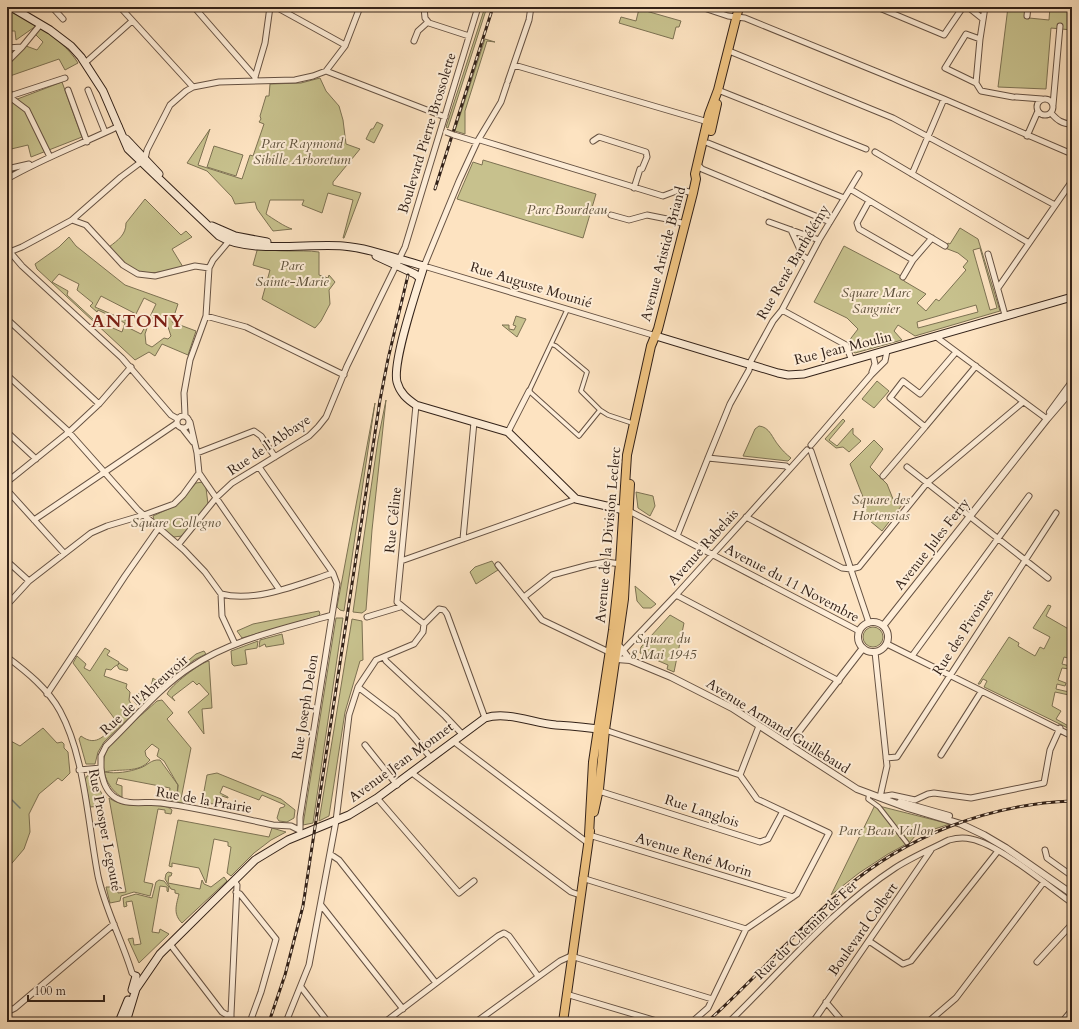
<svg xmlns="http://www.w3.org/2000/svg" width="1079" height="1029" viewBox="0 0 1079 1029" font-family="Cardo,serif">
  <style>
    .green { fill: #c7c18d; stroke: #7d7253; fill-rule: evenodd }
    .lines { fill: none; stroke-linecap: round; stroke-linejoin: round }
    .stream { stroke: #747f78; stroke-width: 1.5 }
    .minor-tunnel { stroke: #d5bc9f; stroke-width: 5; stroke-dasharray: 5 2.5; stroke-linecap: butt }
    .pedestrian-casing { stroke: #665243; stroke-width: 5.5 }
    .minor-casing { stroke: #665243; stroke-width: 7 }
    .tertiary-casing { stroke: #665243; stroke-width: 8 }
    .secondary-casing { stroke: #332219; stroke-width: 9 }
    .primary-casing { stroke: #332219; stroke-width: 10 }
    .pedestrian { stroke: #feedd7; stroke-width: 3.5 }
    .minor { stroke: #feedd7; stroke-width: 5 }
    .tertiary { stroke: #feedd7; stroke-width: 6 }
    .secondary { stroke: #feedd7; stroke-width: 7 }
    .primary { stroke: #eec280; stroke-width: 8 }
    .rail-casing { stroke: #332219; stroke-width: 3 }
    .rail { stroke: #feedd7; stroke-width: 1.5; stroke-dasharray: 4.5; stroke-linecap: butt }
    .minor-bridge-casing { stroke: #665243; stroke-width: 7; stroke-linecap: butt }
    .minor-bridge { stroke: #feedd7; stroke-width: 5 }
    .labels { text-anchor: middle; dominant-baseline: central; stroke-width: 4; stroke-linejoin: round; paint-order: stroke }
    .street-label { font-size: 14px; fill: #332219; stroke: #feedd7 }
    .park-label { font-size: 14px; font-style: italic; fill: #5f523c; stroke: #feedd7 }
    .district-label { font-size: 18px; font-weight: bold; letter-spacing: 1px; fill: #7a1f14; stroke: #feedd7 }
  </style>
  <rect width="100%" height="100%" fill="#fde3c1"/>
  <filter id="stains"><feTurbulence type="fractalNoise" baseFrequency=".005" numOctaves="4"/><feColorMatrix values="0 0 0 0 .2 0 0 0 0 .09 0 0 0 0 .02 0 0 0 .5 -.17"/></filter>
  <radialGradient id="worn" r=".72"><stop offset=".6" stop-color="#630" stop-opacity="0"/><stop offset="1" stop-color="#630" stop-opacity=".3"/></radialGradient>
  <path class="green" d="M485 7H487L448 128 446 127Z
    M1008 7H1029V18L1049 20 1050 7H1072V30L1051 28 1046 89 998 87Z
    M7 8 36 26 16 40 15 31H7Z
    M639 9 681 21 679 27H676L673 39 619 23 621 17 636 21Z
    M39 27C53 36 69 48 78 63L65 70 59 59 7 77V51L26 46 37 50 43 42 34 33Z
    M485 39 495 42 487 41 465 111V134L455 131Z
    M320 78 326 91 339 106 343 120 346 144 360 149 333 182V185L361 193 344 238H343L353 200 328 193 322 213 302 205 304 200H270L266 214C272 218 285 227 292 229L273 231 257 209 255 202 235 204 232 197 207 171 187 163 210 129 198 165 242 179 250 155 253 156 264 124 259 122 261 119 260 116 266 96H269L270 84 301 83Z
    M62 82 82 137 31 157 28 145 7 150V103Z
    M377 122 383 125 374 143 366 139 371 129H373Z
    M214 146 243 155 236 176 207 167Z
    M483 160 596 194 583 238 457 199 473 162 482 165Z
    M145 199 181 235 186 231 192 237 172 249 183 267C147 276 135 278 109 247 118 240 126 235 126 223Z
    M960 228 978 239 1000 311 915 336 898 325 894 331 902 340 855 353 852 351 848 342 858 329 847 318 814 302 844 246 903 277 904 281 926 294 917 303 926 311 936 299 939 301 966 270 963 267 968 261 958 253 945 248 948 243 950 244ZM980 248 997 308 990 310 973 250ZM976 305 978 312 918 328 917 322Z
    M69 237 76 246 125 285 178 304 172 322 196 331 188 355 162 344 155 356 149 352 135 360 37 269 35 264 59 247ZM59 274 79 284 77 290 93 303 90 306 97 312 98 310 125 323 122 332 94 320 67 295 68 291 52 282ZM101 296 136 314 144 298 156 304 147 323 149 324 161 316 165 318 171 336 168 339 164 338 152 347 146 344 145 334 147 328 145 327 141 334 129 328 132 323 95 307Z
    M258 247C277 254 299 249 319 252V275L328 278 329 275 335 282 329 290 330 304 321 321 315 328 262 299 270 270 253 265Z
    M516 316 526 319 517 337 502 325H509V329L514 330 516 326 513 325Z
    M877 381 889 391 874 408 862 399Z
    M386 400 372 530 366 610 362 613 353 612 378 440Z
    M375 403 344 611 340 610 337 607Z
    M843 419 845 421 829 440 837 446 853 428V434L861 441 849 452 843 447 836 448 825 439Z
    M759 426C770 427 772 438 779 446 782 450 786 454 791 458L788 461 743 456 755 429Z
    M874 440 883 449 870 467 887 484 893 499 902 505 882 531 864 516 865 502 850 464Z
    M203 482 206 488 208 504 182 536 174 537C166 532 154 526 153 516L177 505 196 483Z
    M636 492 653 496 655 506 650 516 638 508Z
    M492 561 498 570 476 584 470 572 475 567Z
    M635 586 656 604 651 608H643L637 601Z
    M1048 605 1051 606 1046 616 1072 631V659L1064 657 1062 664 1070 666 1069 669 1062 668 1058 680 1066 683 1065 686 1057 684 1056 689 1069 692V695L1055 692 1052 706 1061 711 1056 719 1072 728V730L984 687 987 681 983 679 980 684H978L1009 637 1019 643 1018 646 1035 656 1040 647 1044 649 1050 637 1033 628Z
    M319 611 320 614 318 616 242 638 237 631 253 624Z
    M670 615 684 623 674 672 667 669 668 665 640 653 641 647Z
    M336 618H343L313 823 303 825Z
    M352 619 362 621 363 660 360 661 345 712 329 816 319 821Z
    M863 637a10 10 0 1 1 20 0a10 10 0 1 1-20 0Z
    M282 634 284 644 266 647 265 644 259 647 260 640Z
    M258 641 257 648 245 650 247 664 234 666 232 664 231 651Z
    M105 648 110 651 107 655 119 662 118 665 119 663 128 669 127 671 119 669 117 665 114 667 111 670 106 669 104 676 127 684 126 688 130 692 129 700 135 712 104 742 98 752 95 764H86L79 739 81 736C97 748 106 734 117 722L73 663 77 656 86 664 84 668 90 671Z
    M204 651 206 654 194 660 168 681 165 680 196 654Z
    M209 661 212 708 202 709 204 734 188 712 209 694 199 683 197 685 193 681 172 697 175 701 167 694C170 686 201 662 209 661Z
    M153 678 162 685 141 706 137 705 133 700 134 695 140 693 149 695Z
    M162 700 173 713 167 719 191 748 181 799 188 801 190 797 187 804 177 802 178 785 164 761 157 756 159 749 152 744 145 751 146 756 150 760C139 774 119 768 105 772 116 774 129 772 140 768 147 766 151 759 160 760L178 785 176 801 163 799 165 794 169 795 170 788 118 778 116 784 122 786V797L120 796C107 787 99 768 106 752 113 738 144 713 157 701Z
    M43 728 57 743 62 742 64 744V748L68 752 70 773 62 781 58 778 39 794 29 814 30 832 24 849 7 869V739L20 746Z
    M217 773 281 799 295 810 294 818 287 822 279 821 277 818 280 808 284 807 285 805 262 795 259 800 223 786 220 793 228 797V798L222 796 218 805 202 802 207 775Z
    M97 774 98 778 94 779 103 796 104 795 106 798 99 800 101 806 90 807 85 780 87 776Z
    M109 798C128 812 163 800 172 810L171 814 165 813V810L158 809 144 882 153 884 150 896 134 892 121 896 120 901 110 903 106 887H117L118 893 126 892Z
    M875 805 950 824 916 835 910 842 888 854 859 873 831 895Z
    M178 820 269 837 272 828 286 832 271 840 254 853 231 876 227 873 231 847 228 846V842L214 839 206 883 199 868 172 863V867L169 866Z
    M168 872 172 873 171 876H169L168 883 200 889 202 880 204 884 211 887 224 877 227 881 182 923C173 914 176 906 179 894L175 893V890L171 889 165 879 166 874Z
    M159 880 164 881 169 887 168 892 167 891V887L160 886 152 932 159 933 160 929 169 934 139 963 128 939 133 938 134 945 141 944 132 901 126 902 127 906 124 907 123 898 136 894 152 898 156 882Z"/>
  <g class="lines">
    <path class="stream" d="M12 800 20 808"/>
    <path class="minor-tunnel" d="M667 219 678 222"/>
    <g class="pedestrian-casing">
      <path id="pedestrian" d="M567 310 529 391 579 436 600 410
        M551 344 556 346 587 372 581 391 600 410 608 415 632 423
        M869 793 868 799 879 807 907 843"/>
    </g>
    <g class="minor-casing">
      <path id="minor" d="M52 7 63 19
        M120 7 193 87
        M194 7 255 77V81
        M276 7 345 45
        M424 7 425 18 429 23 469 36
        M701 7 728 16 745 18 944 99 1072 154
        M877 7 944 35 963 7
        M968 7 983 19
        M1027 16 1028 7
        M980 39 985 7
        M414 41 418 31 428 22
        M22 47 40 25
        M7 48 22 47 7 62
        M729 51 893 118 1055 205
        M85 63 132 21
        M514 65 708 122
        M326 71 445 117
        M255 77 265 43 270 7
        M508 81 529 20 531 7
        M976 83 980 39 966 34 945 68 976 83 981 91 1013 97
        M507 84 501 102 477 142 459 181 424 266 656 336
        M7 87 11 98 27 110 50 157
        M68 90 87 142
        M88 90 105 132
        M718 90 866 149
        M10 96 65 78
        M1016 97 1042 99
        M1037 107a8 8 0 1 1 16 0a8 8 0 1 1-16 0Z
        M1053 105 1060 26
        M1051 113C1057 120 1062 124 1072 124
        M454 135 477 142
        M1027 136 1038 111
        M480 140 663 196 679 190
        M593 141 599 137 646 152 647 157 642 169H640L634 188
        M708 143 844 198
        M875 152 1029 243
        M698 165 702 169 830 222
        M7 169 29 164
        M912 174 944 99
        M7 179C43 158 82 144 119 126
        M850 189 945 246
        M685 191 693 193
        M869 201 857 223 859 229 913 260
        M611 215 629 220 647 215 667 219
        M72 220 86 225 123 265 138 274 155 276 195 266 209 268
        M678 222 685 224
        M769 222 819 240
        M791 230 803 256 808 260
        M10 252 22 266 122 358 171 415 178 419
        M7 253 22 247 72 220 121 177 145 159 147 150 170 105 186 91 193 87 219 82 295 80 313 76 326 71 345 46 360 7
        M988 254 1005 315
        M903 277 913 260 932 238
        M998 288 1072 181
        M782 310 846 345 852 361
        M206 316 246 327 344 375
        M7 319 99 404
        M935 336 1047 419
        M956 352 920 394 903 381 890 398 925 427 976 366
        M872 372 875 364 873 355
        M7 375 66 429 138 510 184 550 205 572 221 594 222 616 235 644
        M416 405 397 602 424 624
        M185 415 184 393 190 360 206 316 209 268 213 260 229 241
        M177 422a6 6 0 1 1 12 0a6 6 0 1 1-12 0Z
        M182 428 193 442
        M7 432 36 459
        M508 432 529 391
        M811 445 871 375 885 361 887 351
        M811 451 869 623
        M197 453 254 431 261 436 275 457
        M708 458 786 466 789 469
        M259 467 333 573 337 584 300 817V835
        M907 467 1048 578
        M199 473 279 589
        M883 476 925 427
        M7 482 69 432 99 404 131 367
        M7 490 64 553
        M629 511 859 631
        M746 517 842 568 851 569 859 567 927 483 1023 402
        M34 520 177 423
        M677 536 708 458 730 404 749 370 751 361 773 321 782 310 819 240 859 174
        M463 539 474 422
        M178 545 216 498 232 483 309 436 318 427 326 417 347 366 405 247 478 7
        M7 561 29 581
        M401 561 576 499
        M498 565 542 620 611 653
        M221 594C256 603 299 584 333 573
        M676 595 839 681
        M524 597 552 575 589 565 606 562 621 564
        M7 605 29 581 91 533 107 526 144 515 174 504 183 495 199 473 197 453 190 422
        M367 617 400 607
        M887 644 1072 736
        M875 652 887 766 880 797 892 795 915 800 928 794 934 793 971 798 1044 783 1050 750 1060 728
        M912 656 1029 496
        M7 657C27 672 48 689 60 711 85 757 88 824 98 876 105 909 122 940 132 973L136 976
        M384 657 386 661 445 716 462 734
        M616 658 676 595 807 450
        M358 687 396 716 431 758
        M47 694 125 576 158 529
        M605 730 740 775 759 726
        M453 741 588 843
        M365 745 397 785
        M941 755 981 692
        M886 758 897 757 1056 513
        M101 768C102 779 106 792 116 798 129 806 146 801 161 803 199 808 236 817 273 825L291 826 299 830
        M79 770 101 768V756L106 746C132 721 161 686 191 667 232 639 285 629 332 615
        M412 773 571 892 580 895
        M599 789 602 792 760 842 768 839 783 811
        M377 798 459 893 474 881
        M589 835 793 897
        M1045 850 1047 858 1072 876
        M330 854 339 860 436 983
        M582 878 746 929
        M236 892 240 894 276 939 261 992 250 1022
        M321 905 403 1009
        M869 941 903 964 911 961 998 851
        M170 944 222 1012 227 1015 231 1014 237 885 234 881
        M1037 962 1072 924
        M301 987 328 1022
        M566 994 660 1022
        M826 1002 843 1022
        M7 1012 15 1008 114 924
        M231 1014V1022
        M693 1021 708 1008 746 929 797 894 829 833 757 799 740 775
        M286 1022 309 965 336 821 349 715 358 687 376 660 414 644 423 632 424 624 439 609 444 610 447 614 485 718
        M385 1022 498 936 504 933 509 936 538 976
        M476 1022 560 961 571 956 712 999
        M729 1022C783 970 832 909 895 868 912 857 931 849 949 840 956 838 963 837 971 839 998 844 1047 885 1072 903
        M813 1022 931 850
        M928 1022 956 998 1043 883
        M1062 1022 1072 1010"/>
    </g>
    <g class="tertiary-casing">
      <path id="tertiary" d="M1050 412 1072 382
        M858 637a15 15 0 1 1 30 0a15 15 0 1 1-30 0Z
        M883 626 1047 419 1072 390
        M615 646 620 647 630 660
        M617 659 630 660 671 677 732 708 857 789 908 808 961 824 984 835 1006 848 1072 894
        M789 744 863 648
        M900 802 949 816"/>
    </g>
    <g class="secondary-casing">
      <path id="secondary" d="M11 7 50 30 71 46 81 57 103 91 128 149 219 236C248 254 309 243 343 246 370 248 397 259 424 266 417 289 392 362 397 382 400 393 407 399 416 405L508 432 576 499 628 511
        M126 139 159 174
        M212 226 235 236 267 242
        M376 256 415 274 420 278
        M656 336 778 373 788 375 804 374 1072 297
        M132 990 136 976
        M119 1022 128 1000
        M126 1022 136 989 160 954 255 860 288 840 349 815 377 798 485 718C507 711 533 723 556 725 572 726 587 727 603 730"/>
    </g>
    <g class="primary-casing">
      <path id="primary" d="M711 131 717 104
        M594 812 599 789 605 730 624 599 630 484
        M589 835 593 762 613 630 620 564 627 455 651 346 658 329 693 193 696 179 695 174 709 114 718 90 739 7
        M563 1022 590 831"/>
    </g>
    <use href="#pedestrian" class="pedestrian"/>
    <use href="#minor" class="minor"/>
    <use href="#tertiary" class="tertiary"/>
    <use href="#secondary" class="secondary"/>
    <use href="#primary" class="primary"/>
    <g class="rail-casing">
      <path id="rail" d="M435 189 493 7
        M269 1022 285 975 303 906 380 400 388 359 408 275
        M707 1022C754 980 795 932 842 891 906 836 988 804 1072 801"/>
    </g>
    <use href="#rail" class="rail"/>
    <g class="minor-bridge-casing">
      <path id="minor-bridge" d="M446 132 454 135"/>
    </g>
    <use href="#minor-bridge" class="minor-bridge"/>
  </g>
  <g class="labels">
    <g class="street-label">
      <text transform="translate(427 133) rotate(-73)">Boulevard Pierre Brossolette</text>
      <text transform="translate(663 254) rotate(-75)">Avenue Aristide Briand</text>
      <text transform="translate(793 262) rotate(-60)">Rue René Barthélémy</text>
      <text transform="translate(531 285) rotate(17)">Rue Auguste Mounié</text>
      <text transform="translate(843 348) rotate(-14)">Rue Jean Moulin</text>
      <text transform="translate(269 445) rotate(-34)">Rue de l'Abbaye</text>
      <text transform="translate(393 520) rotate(-84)">Rue Céline</text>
      <text transform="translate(608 535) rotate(-85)">Avenue de la Division Leclerc</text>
      <text transform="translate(932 544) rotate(-52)">Avenue Jules Ferry</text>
      <text transform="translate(703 547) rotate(-48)">Avenue Rabelais</text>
      <text transform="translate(792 583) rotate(28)">Avenue du 11 Novembre</text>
      <text transform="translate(963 632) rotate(-57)">Rue des Pivoines</text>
      <text transform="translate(144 695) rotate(-42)">Rue de l'Abreuvoir</text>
      <text transform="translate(305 707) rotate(-81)">Rue Joseph Delon</text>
      <text transform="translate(778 726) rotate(32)">Avenue Armand Guillebaud</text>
      <text transform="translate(401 762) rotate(-36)">Avenue Jean Monnet</text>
      <text transform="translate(204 800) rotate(10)">Rue de la Prairie</text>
      <text transform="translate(702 811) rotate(18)">Rue Langlois</text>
      <text transform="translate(105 830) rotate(79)">Rue Prosper Legouté</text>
      <text transform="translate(694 855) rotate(17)">Avenue René Morin</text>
      <text transform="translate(863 929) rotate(-55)">Boulevard Colbert</text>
      <text transform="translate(806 930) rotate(-44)">Rue du Chemin de Fer</text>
    </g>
    <g class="park-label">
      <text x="302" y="143">Parc Raymond<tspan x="302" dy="16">Sibille Arboretum</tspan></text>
      <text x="567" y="209">Parc Bourdeau</text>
      <text x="292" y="265">Parc<tspan x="292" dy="16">Sainte-Marie</tspan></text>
      <text x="876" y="292">Square Marc<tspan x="876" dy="16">Sangnier</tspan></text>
      <text x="881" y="499">Square des<tspan x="881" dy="16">Hortensias</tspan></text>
      <text x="176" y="522">Square Collegno</text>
      <text x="663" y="638">Square du<tspan x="663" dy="16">8 Mai 1945</tspan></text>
      <text x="886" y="830">Parc Beau Vallon</text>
    </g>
    <g class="district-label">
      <text x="138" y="321">ANTONY</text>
    </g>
  </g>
  <rect width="1079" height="1029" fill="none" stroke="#fde3c1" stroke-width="24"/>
  <rect x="8" y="8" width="1063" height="1013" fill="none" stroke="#332219" stroke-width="2"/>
  <rect x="12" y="12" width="1055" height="1005" fill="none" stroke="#332219"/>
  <path d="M28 995v6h76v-6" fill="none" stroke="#332219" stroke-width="2"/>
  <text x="34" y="995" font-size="12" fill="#332219" stroke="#feedd7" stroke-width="3" paint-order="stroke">100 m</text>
  <rect width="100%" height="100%" filter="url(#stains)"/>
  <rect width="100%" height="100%" fill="url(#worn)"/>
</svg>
